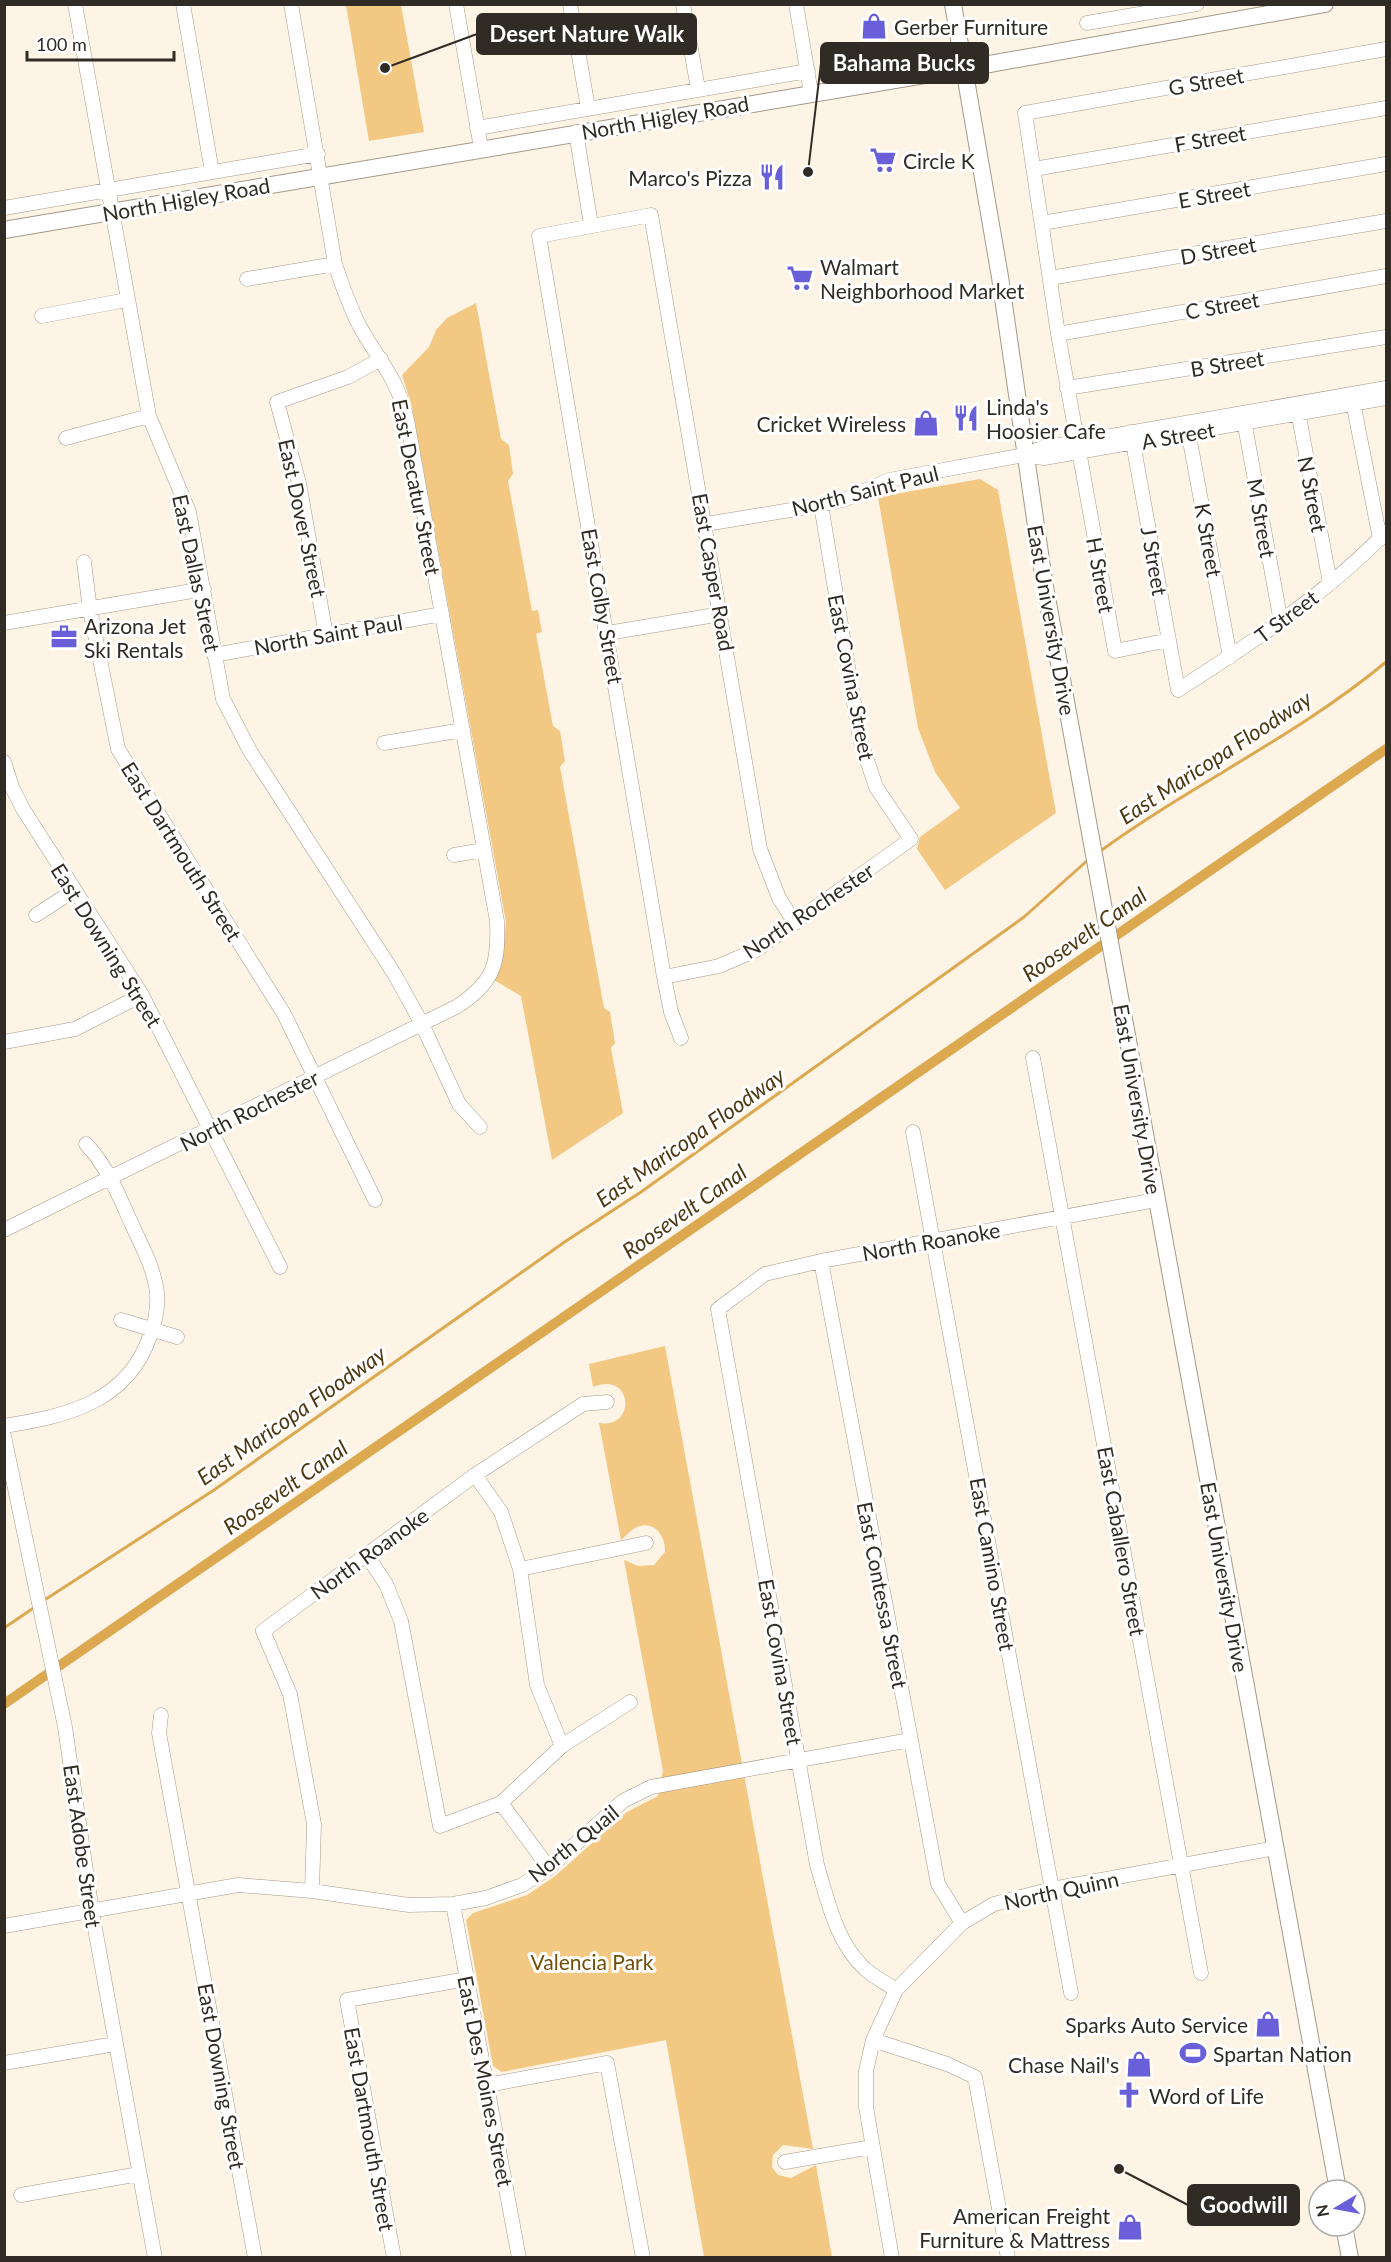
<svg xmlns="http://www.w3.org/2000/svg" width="1391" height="2262" viewBox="0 0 1391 2262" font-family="Lato,sans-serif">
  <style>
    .green { fill: #f3c882 }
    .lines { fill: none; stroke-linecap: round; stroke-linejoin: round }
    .stream { stroke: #dca951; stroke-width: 3 }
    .canal { stroke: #dca951; stroke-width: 10 }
    .minor-casing { stroke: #a49988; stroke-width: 15 }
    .major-casing { stroke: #a49988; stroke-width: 18 }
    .minor { stroke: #fff; stroke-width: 14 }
    .major { stroke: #fff; stroke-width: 16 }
    .labels { text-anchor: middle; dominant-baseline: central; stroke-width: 6; stroke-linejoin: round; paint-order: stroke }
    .poi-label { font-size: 21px; fill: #302c25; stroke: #fff; text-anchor: start }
    .street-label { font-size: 21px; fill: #302c25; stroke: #fff }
    .park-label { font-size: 21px; fill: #714f07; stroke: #fff }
    .water-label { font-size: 22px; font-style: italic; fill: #4d3812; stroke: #fff }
    .leader { fill: none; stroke: #302c25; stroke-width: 2 }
    .callout-dot { fill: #302c25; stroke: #fff; stroke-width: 2 }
    .callout { fill: #302c25; stroke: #302c25; stroke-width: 2 }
    .callout-label { font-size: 22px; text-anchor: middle; font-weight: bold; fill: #fff }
  </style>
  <rect width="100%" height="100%" fill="#fdf4e5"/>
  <path class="green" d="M346 5H401L424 132 369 141Z
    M476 303 501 439 509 445 513 474 508 481 532 611 538 610 542 632 536 634 553 726 560 731 565 761 560 767 604 1008 610 1012 615 1043 611 1048 623 1113 552 1160 521 996 494 980 502 961 506 922 412 407 402 375 429 347 436 330 447 318Z
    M980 479 998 490 1056 813 945 890 917 849 920 837 960 808 935 772 918 728 878 497Z
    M665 1346 813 2149 783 2145 773 2155 772 2167 778 2175 791 2178 816 2165 832 2257H704L666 2040 502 2072 493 2066 466 1920 473 1913 527 1895 554 1877 627 1812 658 1796 663 1771 624 1560 638 1566 654 1565 665 1552C666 1536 654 1520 637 1527 630 1530 626 1536 621 1540L599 1423C637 1429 633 1370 593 1387L589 1364Z"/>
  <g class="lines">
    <path class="stream" d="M1099 852C1192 784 1297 736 1386 662
      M43 1601 214 1490 566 1241 641 1192 1024 917 1089 859
      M4 1628 35 1607"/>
    <path class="canal" d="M4 1704 1386 749"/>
    <g class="minor-casing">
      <path id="minor" d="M75 4 149 416 189 512 223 699 250 751 395 975 422 1024 459 1104 480 1127
        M183 4 212 172
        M456 4 481 148
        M570 4 588 108
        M683 4 698 89
        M796 4 811 93
        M1087 23 1197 4
        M477 128 808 71
        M576 132 591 225
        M1034 169 1386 108
        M4 208 318 154
        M1042 223 1386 164
        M1050 278 1386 221
        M247 279 335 264
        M42 316 126 300
        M1058 334 1386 276
        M1067 388 1386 337
        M1352 397 1380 539
        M1297 406 1330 583
        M1243 415 1281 622
        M1187 425 1230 657
        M1131 432 1178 690C1251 643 1325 595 1386 532
        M66 438 149 416
        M1026 456 1044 458 1386 398
        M706 524 821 505 846 499 889 480 1024 455 1042 448 1386 388
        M84 562 90 610 118 749 284 1014 375 1200
        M4 623 204 589
        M608 633 721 614
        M326 635 299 483 277 402 348 377 381 359
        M1169 640 1115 651 1058 334 1025 113 1386 49
        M214 655 442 614
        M384 743 463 730
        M4 762 12 787 23 809 142 995 280 1267
        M454 855 484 850
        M36 915 73 891
        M664 977 719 966 756 950 911 839 876 787 860 739 821 505
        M681 1038 671 1012 664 977 539 236 651 215 760 849 779 898 795 923
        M4 1042 75 1029 142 995
        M1033 1058 1201 1973
        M913 1132 1071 1993
        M4 1230 456 1007C494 983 499 964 497 921L407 420C398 378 378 360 359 325 349 305 342 285 335 264L291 4
        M821 1261 938 1884 962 1923
        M121 1320 177 1337
        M4 1426C66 1416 127 1403 150 1336 156 1320 159 1302 156 1286 152 1265 142 1246 133 1227 120 1198 108 1167 86 1144
        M4 1436 65 1727 92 1912 155 2258
        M475 1475 501 1512 520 1569 537 1685 562 1746
        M366 1554 386 1584 401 1621 440 1826 501 1803 562 1746 630 1702
        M520 1569 646 1543
        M161 1715 159 1733 255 2258
        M501 1803 549 1868
        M312 1891 314 1824 290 1694 263 1631 475 1475 583 1404 607 1402
        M453 1904 519 2258
        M4 1926 238 1885 312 1891 409 1905 453 1904 486 1898 522 1885 549 1868 623 1801 651 1787 910 1740
        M896 1990C886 1983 874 1977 865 1969 836 1942 828 1901 817 1865L718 1309 765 1274 821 1261 1156 1200
        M873 2040 866 2071V2107L892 2258
        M4 2063 115 2044
        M487 2085 607 2063 643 2258
        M785 2162 872 2147
        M21 2195 139 2174
        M394 2258 347 2000 467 1979
        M1008 2258 975 2077 947 2064 873 2040 896 1990 962 1923 994 1904 1052 1889 1275 1848"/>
    </g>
    <g class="major-casing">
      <path id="major" d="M953 4 1000 277 1044 581 1338 2190
        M4 230 984 65 1325 4
        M1344 2226 1350 2258"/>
    </g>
    <use href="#minor" class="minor"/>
    <use href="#major" class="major"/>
  </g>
  <defs>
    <g id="shop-bare" transform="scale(2.07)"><path d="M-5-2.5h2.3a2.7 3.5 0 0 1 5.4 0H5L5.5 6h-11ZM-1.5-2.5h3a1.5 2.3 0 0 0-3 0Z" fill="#685fd9" stroke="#fff" stroke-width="2.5" paint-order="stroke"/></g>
    <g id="supermarket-bare" transform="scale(2.07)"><path d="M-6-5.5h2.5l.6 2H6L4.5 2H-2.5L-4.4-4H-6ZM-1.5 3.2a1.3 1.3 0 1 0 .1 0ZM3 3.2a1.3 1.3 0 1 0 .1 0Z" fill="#685fd9" stroke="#fff" stroke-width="2.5" paint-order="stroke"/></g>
    <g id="restaurant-bare" transform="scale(2.07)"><path d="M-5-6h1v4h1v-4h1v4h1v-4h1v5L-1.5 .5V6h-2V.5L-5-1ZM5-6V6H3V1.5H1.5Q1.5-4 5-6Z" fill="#685fd9" stroke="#fff" stroke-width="2.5" paint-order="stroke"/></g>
    <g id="office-bare" transform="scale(2.07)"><path d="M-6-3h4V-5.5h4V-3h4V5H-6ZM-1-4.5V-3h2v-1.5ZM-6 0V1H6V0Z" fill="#685fd9" stroke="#fff" stroke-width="2.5" paint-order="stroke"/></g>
    <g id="stadium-bare" transform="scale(2.07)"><path d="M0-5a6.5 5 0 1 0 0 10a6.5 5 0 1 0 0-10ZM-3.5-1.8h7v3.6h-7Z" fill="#685fd9" stroke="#fff" stroke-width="2.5" paint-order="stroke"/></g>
    <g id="church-bare" transform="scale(2.07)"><path d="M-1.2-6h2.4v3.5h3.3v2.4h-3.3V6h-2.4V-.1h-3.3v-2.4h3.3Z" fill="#685fd9" stroke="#fff" stroke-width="2.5" paint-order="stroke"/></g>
  </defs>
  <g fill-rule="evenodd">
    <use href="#shop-bare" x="874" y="26"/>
    <use href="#supermarket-bare" x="883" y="160"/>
    <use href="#restaurant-bare" x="772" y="177"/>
    <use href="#supermarket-bare" x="800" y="278"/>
    <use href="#restaurant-bare" x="966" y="418"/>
    <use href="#shop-bare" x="926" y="423"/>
    <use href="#office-bare" x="64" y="637"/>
    <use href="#shop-bare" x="1268" y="2024"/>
    <use href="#stadium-bare" x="1193" y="2053"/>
    <use href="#shop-bare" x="1139" y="2064"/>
    <use href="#church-bare" x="1129" y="2095"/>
    <use href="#shop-bare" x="1130" y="2227"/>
  </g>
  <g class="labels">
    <g class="poi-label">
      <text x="894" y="26">Gerber Furniture</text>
      <text x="903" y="160">Circle K</text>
      <text x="752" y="177" text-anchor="end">Marco's Pizza</text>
      <text x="820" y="266">Walmart<tspan x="820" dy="24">Neighborhood Market</tspan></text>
      <text x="986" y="406">Linda's<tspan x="986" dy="24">Hoosier Cafe</tspan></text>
      <text x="906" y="423" text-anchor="end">Cricket Wireless</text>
      <text x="84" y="625">Arizona Jet<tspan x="84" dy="24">Ski Rentals</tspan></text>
      <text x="1248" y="2024" text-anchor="end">Sparks Auto Service</text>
      <text x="1213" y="2053">Spartan Nation</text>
      <text x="1119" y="2064" text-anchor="end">Chase Nail's</text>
      <text x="1149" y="2095">Word of Life</text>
      <text x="1110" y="2215" text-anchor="end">American Freight<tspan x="1110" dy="24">Furniture &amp; Mattress</tspan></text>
    </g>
    <g class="street-label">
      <text transform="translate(1206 81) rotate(-10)">G Street</text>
      <text transform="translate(665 117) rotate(-10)">North Higley Road</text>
      <text transform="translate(1210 138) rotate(-10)">F Street</text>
      <text transform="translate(1214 194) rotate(-10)">E Street</text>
      <text transform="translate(186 199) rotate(-10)">North Higley Road</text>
      <text transform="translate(1218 250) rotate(-10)">D Street</text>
      <text transform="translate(1222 305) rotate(-10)">C Street</text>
      <text transform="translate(1227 363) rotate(-9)">B Street</text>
      <text transform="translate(1178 435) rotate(-10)">A Street</text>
      <text transform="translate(417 487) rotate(79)">East Decatur Street</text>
      <text transform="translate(865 490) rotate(-14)">North Saint Paul</text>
      <text transform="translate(1313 494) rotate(79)">N Street</text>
      <text transform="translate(303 518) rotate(78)">East Dover Street</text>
      <text transform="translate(1262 518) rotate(80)">M Street</text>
      <text transform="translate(1209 540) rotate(80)">K Street</text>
      <text transform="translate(1155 561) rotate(80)">J Street</text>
      <text transform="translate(714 572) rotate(80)">East Casper Road</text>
      <text transform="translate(197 573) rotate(78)">East Dallas Street</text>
      <text transform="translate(1101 575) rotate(80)">H Street</text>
      <text transform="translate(603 606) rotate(80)">East Colby Street</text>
      <text transform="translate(1286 616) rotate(-37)">T Street</text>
      <text transform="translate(1052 620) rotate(80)">East University Drive</text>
      <text transform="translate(328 634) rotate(-10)">North Saint Paul</text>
      <text transform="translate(852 677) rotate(79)">East Covina Street</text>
      <text transform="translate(182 851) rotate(58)">East Dartmouth Street</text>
      <text transform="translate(808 910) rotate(-34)">North Rochester</text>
      <text transform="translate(107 945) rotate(58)">East Downing Street</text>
      <text transform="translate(1138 1099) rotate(80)">East University Drive</text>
      <text transform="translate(249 1110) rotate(-27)">North Rochester</text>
      <text transform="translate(931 1241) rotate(-10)">North Roanoke</text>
      <text transform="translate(1122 1541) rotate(80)">East Caballero Street</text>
      <text transform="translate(369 1553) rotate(-36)">North Roanoke</text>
      <text transform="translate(993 1564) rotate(80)">East Camino Street</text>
      <text transform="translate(1225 1577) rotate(80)">East University Drive</text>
      <text transform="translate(883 1595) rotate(79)">East Contessa Street</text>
      <text transform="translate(781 1662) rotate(80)">East Covina Street</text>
      <text transform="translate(573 1843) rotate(-39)">North Quail</text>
      <text transform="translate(83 1846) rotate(82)">East Adobe Street</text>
      <text transform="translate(1061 1890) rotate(-12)">North Quinn</text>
      <text transform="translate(222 2076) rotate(80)">East Downing Street</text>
      <text transform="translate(486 2081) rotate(79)">East Des Moines Street</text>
      <text transform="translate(370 2129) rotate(80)">East Dartmouth Street</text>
    </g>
    <g class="park-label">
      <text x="592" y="1961">Valencia Park</text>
    </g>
    <g class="water-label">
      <text transform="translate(1215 757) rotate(-33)">East Maricopa Floodway</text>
      <text transform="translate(1084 934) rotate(-35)">Roosevelt Canal</text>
      <text transform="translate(690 1137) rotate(-35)">East Maricopa Floodway</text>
      <text transform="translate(684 1211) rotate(-35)">Roosevelt Canal</text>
      <text transform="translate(291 1415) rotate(-35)">East Maricopa Floodway</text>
      <text transform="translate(285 1487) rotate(-35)">Roosevelt Canal</text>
    </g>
  </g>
  <path class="leader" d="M385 68L477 34M808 172L821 63M1119 2169L1188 2205"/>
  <g class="callout-dot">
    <circle cx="385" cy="68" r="6"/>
    <circle cx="808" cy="172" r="6"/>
    <circle cx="1119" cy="2169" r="6"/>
  </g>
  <g class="callout">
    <rect x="477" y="14" width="219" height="40" rx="6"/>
    <rect x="821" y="43" width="167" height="40" rx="6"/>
    <rect x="1188" y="2185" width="111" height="40" rx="6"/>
  </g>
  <g class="callout-label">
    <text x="587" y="42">Desert Nature Walk</text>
    <text x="904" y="71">Bahama Bucks</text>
    <text x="1244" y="2213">Goodwill</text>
  </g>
  <rect width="1391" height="2262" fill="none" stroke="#302c25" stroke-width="12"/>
  <g transform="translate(1337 2208) rotate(260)"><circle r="28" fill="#ffffff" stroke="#acaba8" stroke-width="1.5"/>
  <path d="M0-4.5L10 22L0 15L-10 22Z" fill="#685fd9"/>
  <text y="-9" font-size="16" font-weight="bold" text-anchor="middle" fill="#302c25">N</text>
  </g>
  <path d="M27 51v9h147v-9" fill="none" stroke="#302c25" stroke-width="3"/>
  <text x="36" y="51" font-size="18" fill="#302c25" stroke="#ffffff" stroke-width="4.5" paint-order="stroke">100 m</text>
</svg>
